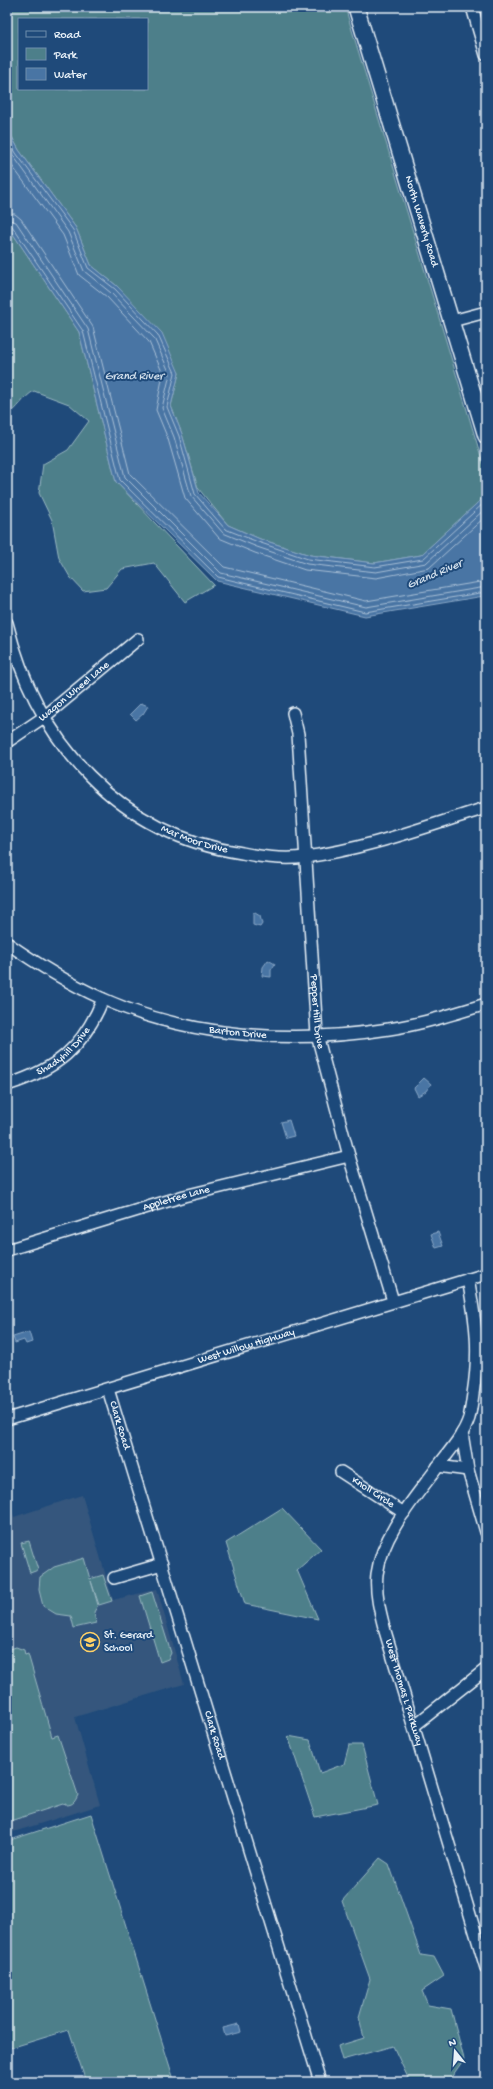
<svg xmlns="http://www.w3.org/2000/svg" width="493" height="2089" viewBox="0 0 493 2089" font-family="'Gochi Hand',sans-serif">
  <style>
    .built { fill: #34577d }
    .green { fill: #4d7f8a; stroke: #9ab8c1; fill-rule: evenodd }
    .water { fill: #4975a4; stroke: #89a7c6 }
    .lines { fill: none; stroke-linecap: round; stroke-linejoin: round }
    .shore { stroke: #a8bfd6; stroke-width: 1 }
    .minor-casing { stroke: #e8f1f8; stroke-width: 14 }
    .major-casing { stroke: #e8f1f8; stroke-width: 18 }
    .minor { stroke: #1f4a7a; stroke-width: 11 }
    .major { stroke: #1f4a7a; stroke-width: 15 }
    .labels { text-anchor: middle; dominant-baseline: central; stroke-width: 4; stroke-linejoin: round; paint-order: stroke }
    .street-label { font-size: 11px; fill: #e8f1f8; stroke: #1f4a7a }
    .poi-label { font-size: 11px; fill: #e8f1f8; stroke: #1f4a7a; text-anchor: start }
    .water-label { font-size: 12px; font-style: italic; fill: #d0deeb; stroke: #1f4a7a }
  </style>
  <rect width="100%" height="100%" fill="#1f4a7a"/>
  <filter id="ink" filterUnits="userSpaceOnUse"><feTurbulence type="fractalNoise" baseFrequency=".025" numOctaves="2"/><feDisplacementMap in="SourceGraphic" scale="8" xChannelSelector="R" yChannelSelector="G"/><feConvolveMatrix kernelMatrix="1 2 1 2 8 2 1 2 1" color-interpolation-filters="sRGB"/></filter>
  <g filter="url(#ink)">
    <path class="built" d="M82 1495 113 1600 157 1589 184 1684 75 1717 100 1805 7 1834V1496L14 1517Z"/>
    <path class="green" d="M7 7H345L486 473V495L421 555 374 563 310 555 260 539 228 525 198 488 182 434 171 406 179 373 117 286 91 265 76 228 19 150 7 128ZM19 19H147V89H19Z
      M7 225 79 332 116 482 214 585 185 602 154 563 122 569 106 588 83 591 70 577 59 558 52 520 39 493 43 464 68 450 89 421 69 404 34 391C23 397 18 409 7 416Z
      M282 1508 321 1549 297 1570 318 1619 245 1604 226 1543Z
      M29 1541 38 1570 30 1573 21 1543Z
      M84 1558 90 1579 103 1575 112 1601 99 1605 91 1581 98 1605 94 1612 96 1623 74 1628 71 1616 56 1614 43 1606 39 1590 40 1577 54 1567Z
      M152 1592 171 1653 168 1659 160 1662 140 1596Z
      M16 1647 24 1650 25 1655 28 1654 52 1737 58 1735 78 1795C75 1801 74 1805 66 1805V1803L7 1822V1650Z
      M288 1736 310 1740 320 1773 344 1764 349 1745H362L378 1805 315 1817Z
      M91 1814 174 2080 166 2082H86L69 2030 7 2049V1841Z
      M380 1858 389 1864 421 1955 434 1957 444 1976 422 1991 428 2005 451 2009 464 2059 448 2082H410L393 2046 342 2060 338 2046 364 2038 359 2017 370 1979 342 1901Z"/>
    <path class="water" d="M7 128 19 150 76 228 91 265 117 286 162 333 179 373 171 406 182 434 199 493 228 525 260 539 310 555 374 563 421 555 486 495V594L484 596 365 616 217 581 116 482 79 332 7 225Z
      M141 703 148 706 143 714 136 720 130 714Z
      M255 913 260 916 262 924 260 927 253 925V914Z
      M268 960 275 964 271 970V977L262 976 263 967Z
      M424 1078 431 1084 426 1091 418 1096 414 1088Z
      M289 1120 294 1136 286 1138 281 1122Z
      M438 1232 443 1246 436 1248 431 1234Z
      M29 1332 32 1342 26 1344 24 1340 15 1343 13 1337Z
      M239 2024 241 2032 225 2036 223 2028Z"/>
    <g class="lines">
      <path class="shore" d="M7 137 16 153 73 230 88 268 115 289 158 335 175 373 167 407 179 436 195 494 225 529 258 542 308 559 375 567 423 559 486 501
        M7 147 68 232 84 271 111 293 154 338 170 374 162 408 174 437 191 496 223 533 257 547 307 564 376 572 426 563 486 508
        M7 159 63 235 79 275 107 297 149 342 163 374 156 410 168 439 185 498 219 538 255 553 305 570 376 578 429 568 486 516
        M7 213 15 214 21 219 93 327 130 474 224 567 366 601 486 581
        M7 219 16 222 88 329 125 477 221 573 366 607 486 587
        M7 224 12 226 83 331 120 480 218 577 365 612 486 592"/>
      <g class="minor-casing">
        <g id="minor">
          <path d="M472 7 486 55"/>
          <path d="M452 321 486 312"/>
          <path id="s1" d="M7 623C36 741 119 835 242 853 262 857 285 860 305 857 367 849 427 826 486 808"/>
          <path id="s2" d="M293 713 298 734 317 1035 349 1156 393 1301"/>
          <path id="s3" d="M7 742 44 717 138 639"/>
          <path id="s4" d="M7 943C37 964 68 983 101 998 189 1038 295 1044 389 1029 422 1024 454 1014 486 1004"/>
          <path id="s5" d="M7 1085C57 1069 83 1048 103 999"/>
          <path id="s6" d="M7 1250 184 1196 349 1156"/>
          <path id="s7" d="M468 1279C476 1322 480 1350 473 1394 472 1401 471 1410 469 1418 464 1434 452 1448 442 1461 418 1495 383 1531 377 1574 375 1593 380 1612 385 1631L486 1968"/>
          <path id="s8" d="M108 1389 320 2082"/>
          <path id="s9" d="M7 1419 486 1274"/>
          <path d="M462 1433 468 1470 486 1532"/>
          <path d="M438 1466 468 1470"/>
          <path id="s10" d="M341 1472 404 1513"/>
          <path d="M114 1578 162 1564"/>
          <path d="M414 1726 486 1669"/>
        </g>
      </g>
      <g class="major-casing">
        <g id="major">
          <path id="s11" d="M356 7 486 436"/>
        </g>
      </g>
      <use href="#minor" class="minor"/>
      <use href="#major" class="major"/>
    </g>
  </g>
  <defs>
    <g id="school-ring" transform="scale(1)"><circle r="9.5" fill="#1f4a7a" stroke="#ffd166" stroke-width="1.5"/><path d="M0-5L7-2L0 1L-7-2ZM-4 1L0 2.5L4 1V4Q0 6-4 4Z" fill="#ffd166"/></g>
  </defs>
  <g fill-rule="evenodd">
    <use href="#school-ring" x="90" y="1642"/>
  </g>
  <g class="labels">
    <g class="street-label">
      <text stroke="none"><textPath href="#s11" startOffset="224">North Waverly Road</textPath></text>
      <text stroke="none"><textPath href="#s3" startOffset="84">Wagon Wheel Lane</textPath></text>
      <text stroke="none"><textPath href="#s1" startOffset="300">Mar Moor Drive</textPath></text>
      <text stroke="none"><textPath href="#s2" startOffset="300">Pepper Hill Drive</textPath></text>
      <text stroke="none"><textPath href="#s4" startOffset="251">Barton Drive</textPath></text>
      <text stroke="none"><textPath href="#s5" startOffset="67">Shadyhill Drive</textPath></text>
      <text stroke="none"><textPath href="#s6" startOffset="177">Appletree Lane</textPath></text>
      <text stroke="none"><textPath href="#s9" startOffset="250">West Willow Highway</textPath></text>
      <text stroke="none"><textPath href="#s8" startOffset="38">Clark Road</textPath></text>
      <text stroke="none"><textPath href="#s10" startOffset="38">Knoll Circle</textPath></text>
      <text stroke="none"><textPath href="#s7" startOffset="445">West Thomas L Parkway</textPath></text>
      <text stroke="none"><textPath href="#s8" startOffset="362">Clark Road</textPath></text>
    </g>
    <g class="poi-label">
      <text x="104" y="1636">St. Gerard<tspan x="104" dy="13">School</tspan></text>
    </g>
    <g class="water-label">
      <text x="134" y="377">Grand River</text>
      <text transform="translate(435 575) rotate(-23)">Grand River</text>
    </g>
  </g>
  <rect width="493" height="2089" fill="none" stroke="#1f4a7a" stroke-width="24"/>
  <rect x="12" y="12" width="469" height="2065" fill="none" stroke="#e8f1f8" stroke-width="1.5" filter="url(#ink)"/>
  <rect x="18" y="18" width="130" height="72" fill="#1f4a7a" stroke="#6f8dac"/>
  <rect x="26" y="31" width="20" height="6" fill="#1f4a7a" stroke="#6f8dac"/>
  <text x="54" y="38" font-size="12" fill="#e8f1f8">Road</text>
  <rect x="26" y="48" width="20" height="12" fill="#4d7f8a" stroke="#6f8dac"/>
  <text x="54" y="58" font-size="12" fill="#e8f1f8">Park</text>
  <rect x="26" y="68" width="20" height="12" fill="#4975a4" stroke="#6f8dac"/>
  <text x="54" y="78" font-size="12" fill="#e8f1f8">Water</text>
  <g transform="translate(455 2051) rotate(343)" stroke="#1f4a7a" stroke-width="3" paint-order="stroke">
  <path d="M0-3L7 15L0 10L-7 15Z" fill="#e8f1f8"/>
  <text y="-6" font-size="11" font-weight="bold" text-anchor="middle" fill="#e8f1f8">N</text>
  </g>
</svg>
